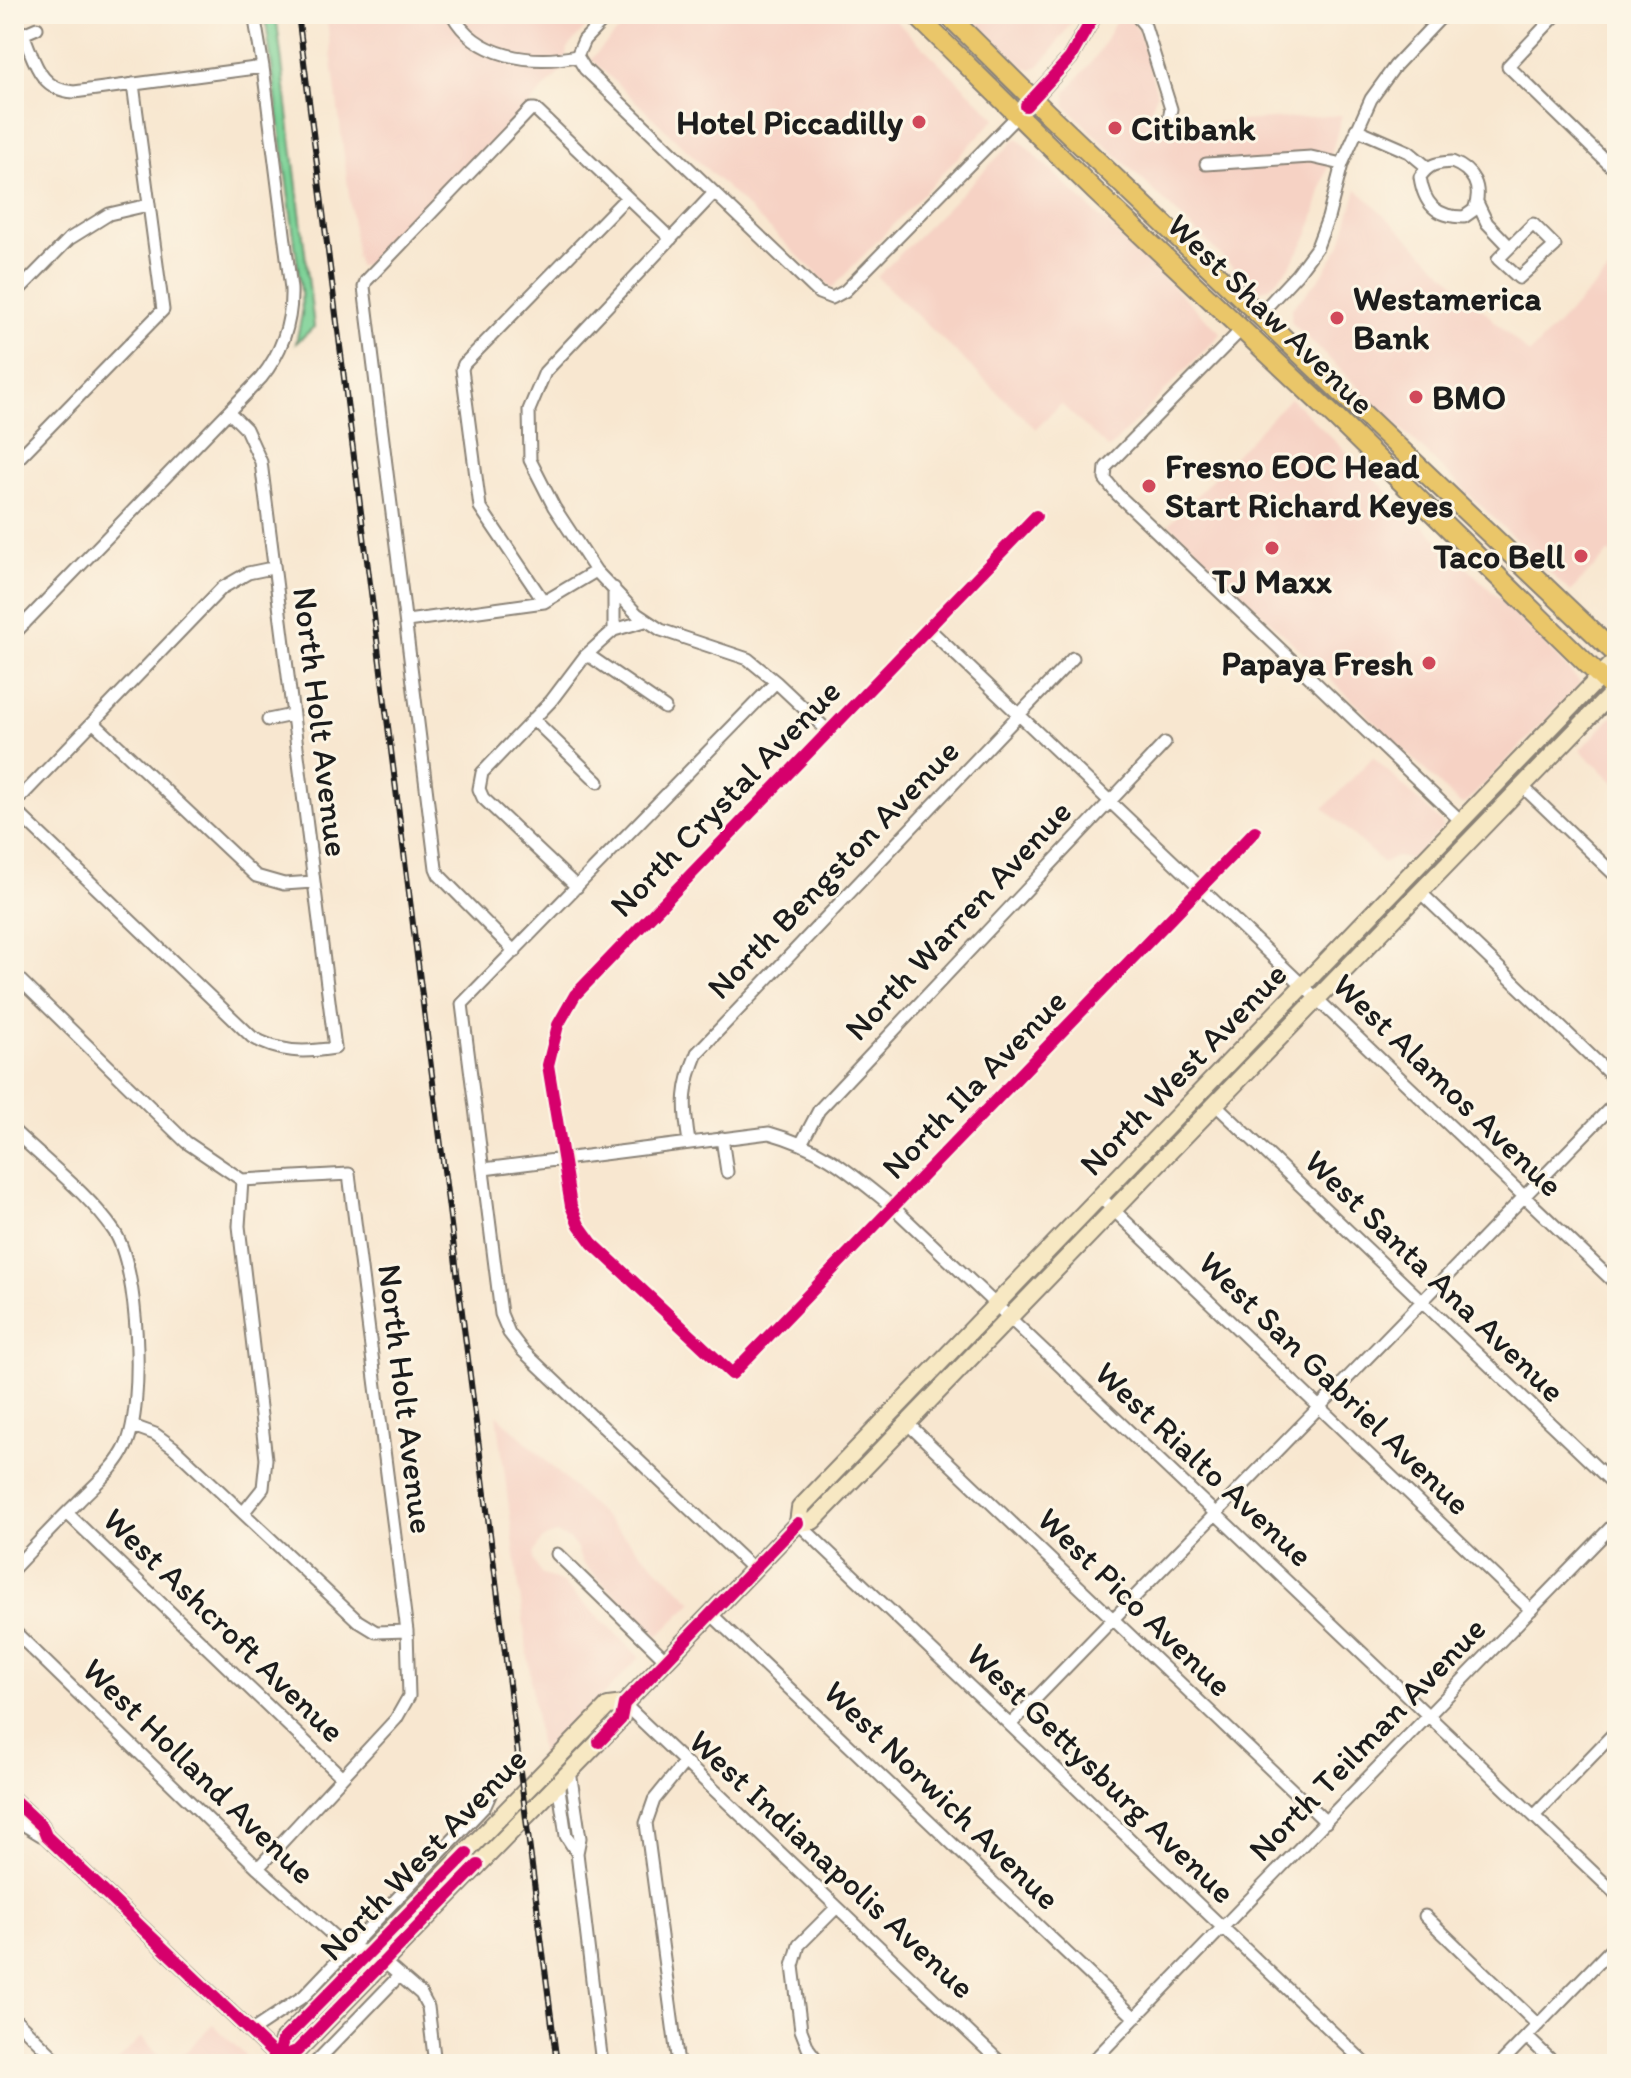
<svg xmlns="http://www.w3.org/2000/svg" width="1631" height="2078" viewBox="0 0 1631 2078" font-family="Itim,sans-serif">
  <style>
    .built { fill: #f6d2c4 }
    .green { fill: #7bd196; stroke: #4c7659; stroke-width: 2 }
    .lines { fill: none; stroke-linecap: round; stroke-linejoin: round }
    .minor-casing { stroke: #8a8276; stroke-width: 15 }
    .tertiary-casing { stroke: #8a8276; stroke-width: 18 }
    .secondary-casing { stroke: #8a8276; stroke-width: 20 }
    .primary-casing { stroke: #8a8276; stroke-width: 22 }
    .minor { stroke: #fff; stroke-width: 11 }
    .tertiary { stroke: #fff; stroke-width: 14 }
    .secondary { stroke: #f7e8c3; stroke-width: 16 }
    .primary { stroke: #eac669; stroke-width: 18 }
    .rail-casing { stroke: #1c1c1c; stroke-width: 6 }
    .rail { stroke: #fcf5e5; stroke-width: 3; stroke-dasharray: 9; stroke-linecap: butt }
    .cycleway-casing { stroke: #fcf5e5; stroke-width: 17 }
    .cycleway { stroke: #d6006c; stroke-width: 12 }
    .poi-dot { fill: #d1495b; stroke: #fcf5e5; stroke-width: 3 }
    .labels { text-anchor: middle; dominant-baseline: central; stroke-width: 6; stroke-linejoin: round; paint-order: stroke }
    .poi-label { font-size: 34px; font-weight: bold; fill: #1c1c1c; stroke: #fcf5e5; text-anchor: start }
    .street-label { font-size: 34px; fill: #1c1c1c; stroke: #fcf5e5 }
  </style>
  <rect width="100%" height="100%" fill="#fcf5e5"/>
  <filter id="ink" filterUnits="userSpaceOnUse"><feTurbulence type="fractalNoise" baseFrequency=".0125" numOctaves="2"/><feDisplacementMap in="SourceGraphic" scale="16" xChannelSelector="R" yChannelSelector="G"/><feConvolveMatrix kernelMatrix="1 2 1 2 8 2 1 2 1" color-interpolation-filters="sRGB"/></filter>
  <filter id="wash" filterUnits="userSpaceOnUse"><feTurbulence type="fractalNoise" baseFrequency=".006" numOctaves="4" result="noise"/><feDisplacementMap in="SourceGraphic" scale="32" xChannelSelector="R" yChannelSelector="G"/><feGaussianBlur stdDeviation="1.8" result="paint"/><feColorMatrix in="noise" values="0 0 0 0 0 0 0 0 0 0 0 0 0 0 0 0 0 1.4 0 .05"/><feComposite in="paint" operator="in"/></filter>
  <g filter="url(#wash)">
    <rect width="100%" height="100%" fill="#f8e7d0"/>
    <path class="built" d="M326 14H598L567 48 565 67 376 264 358 266Z
      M635 14H889L996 118 832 288 591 59Z
      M968 14H1077L1050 54 1039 66 1032 69 1024 67Z
      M1120 14 1132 20 1140 34 1157 94 1149 113 1150 123 1159 133H1172L1184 120 1189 124 1342 115 1309 234 1290 266 1269 288 1260 290 1253 286 1066 107V93L1097 55Z
      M1017 138 1221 333 1109 449 1061 404 1036 429 877 277Z
      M1357 189 1529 354 1617 263V559L1609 552 1570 592 1291 322 1292 308 1320 278 1340 246Z
      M1290 398 1505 604 1579 681V685L1465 804H1460L1169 524Z
      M1617 715V785L1580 750 1611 718Z
      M1373 757 1442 823V828L1412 859 1396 857 1383 863 1324 808Z
      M497 1414 693 1602 658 1636 582 1563 577 1549 569 1539 556 1534 542 1539 534 1552 533 1560 541 1574 563 1583 640 1657 541 1759Z
      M213 2024 245 2055 246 2064H174Z
      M141 2037 142 2038 169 2064H115Z"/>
    <path class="green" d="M265 14H276L314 327 296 343 302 314 301 291Z"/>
  </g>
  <g filter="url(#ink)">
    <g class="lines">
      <g class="minor-casing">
        <path id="minor" d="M452 14C476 58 532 65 577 56
          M1135 14 1145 26 1171 109 1168 123
          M1557 14 1508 66 1617 172
          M1615 14 1617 16
          M14 33 23 34 37 28
          M23 34C35 61 39 90 74 92L263 67
          M577 56 585 69 819 293 832 298 845 291 1018 115
          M577 56 584 40 609 14
          M1356 129 1409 152 1427 167
          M1452 162C1473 170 1483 187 1474 210L1464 217C1436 217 1424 204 1420 177 1429 164 1436 163 1452 162Z
          M1206 164 1311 157 1342 164
          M714 193 545 372 529 410 530 460 554 507 596 571 637 614 661 630 748 659 776 682 828 731
          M1477 202 1487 223 1510 247 1533 224 1555 246 1519 278 1498 259 1510 247
          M14 295 69 239 109 214 148 205
          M1260 314 1297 274 1317 247 1328 218 1342 164 1371 99 1395 66 1444 14
          M1241 330 1106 467 1105 479 1117 494 1462 822
          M14 463 163 310 133 84
          M1036 516 575 995 558 1025 548 1065 571 1206 579 1225 592 1243 732 1374 1255 831
          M614 588V630L645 621
          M544 602 480 507 462 369 464 364 627 197
          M14 612 25 623
          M407 621 544 602 596 571
          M928 628 1617 1285
          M14 634 261 378C282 352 292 323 291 289L263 67 254 14
          M585 656 614 630
          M533 719 598 782
          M268 720 292 715
          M93 722 256 876 284 884 313 882
          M1522 786 1617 877
          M14 804 222 588 248 573 272 568
          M14 809 252 1037C280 1053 303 1053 335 1048L261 462 246 429 229 412
          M577 887 483 798 479 789 482 773 551 701 585 656 591 657 665 708
          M1420 892 1617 1081
          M515 952 439 875 436 868 364 287 366 281 531 109H535L671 239
          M14 978 16 976 186 1142 242 1180 349 1174 407 1631 409 1696 396 1719 258 1868
          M1215 1104 1617 1487
          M14 1131C46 1162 89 1194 114 1231 139 1268 145 1405 126 1446 116 1468 94 1485 78 1502 56 1523 35 1546 14 1568
          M722 1138 727 1172
          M689 1142C683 1105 683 1087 697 1053L1073 658
          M802 1142 819 1110 1165 743
          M484 1169 769 1133C826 1149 849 1172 894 1208L1617 1895
          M242 1180 239 1226 266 1459 263 1488 243 1513
          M1100 1197 1531 1610
          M14 1329 17 1341 14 1398
          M907 1423 1326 1822
          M133 1426 155 1434 173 1447 358 1621 376 1632 407 1631
          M67 1513 342 1777
          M798 1523 1366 2064
          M557 1554 666 1660
          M753 1569 522 1350 509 1333 501 1314 462 1004 776 682
          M710 1613 1135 2018
          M14 1631 258 1868 348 1949 371 1952
          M624 1704 1002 2064
          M1010 1725 1617 1101
          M570 1771 580 1838 577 1853 602 2064
          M558 1782 566 1836 577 1853
          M1534 1816 1617 1730
          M1425 1916 1538 2025
          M384 1962 421 1994 428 2007 435 2064
          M14 2018 61 2064
          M250 2032 304 1996 485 1806 490 1795
          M1527 2037 1555 2064
          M314 2064 399 1976
          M678 2064 646 1823 654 1800 684 1763
          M820 2064 808 2048 801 2030 793 1966 799 1945 837 1907
          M1090 2064 1617 1521
          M1500 2064 1617 1943"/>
      </g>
      <g class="tertiary-casing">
        <path id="tertiary" d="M1018 115 1070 58 1095 14
          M14 1800 42 1826 46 1836 278 2058
          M14 1817 42 1834"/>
      </g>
      <g class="secondary-casing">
        <path id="secondary" d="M798 1523 813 1521 1617 688
          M278 2058 283 2040 608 1706 624 1704
          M272 2064 278 2058 297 2051 621 1719 624 1704 798 1523 800 1508 1617 659"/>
      </g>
      <g class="primary-casing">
        <path id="primary" d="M915 14 1095 191 1337 419 1617 693
          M947 14 1046 112 1617 655"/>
      </g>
      <use href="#minor" class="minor"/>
      <use href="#tertiary" class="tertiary"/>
      <use href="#secondary" class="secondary"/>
      <use href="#primary" class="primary"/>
      <g class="rail-casing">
        <path id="rail" d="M298 14 557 2064"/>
      </g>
      <use href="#rail" class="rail"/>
      <g class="cycleway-casing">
        <path id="cycleway" d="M1026 106 1070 58 1095 14
          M1036 516 575 995 558 1025 548 1065 571 1206 579 1225 592 1243 732 1374 1255 831
          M599 1742 621 1719 624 1704 798 1523
          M14 1800 42 1826 46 1836 278 2058
          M278 2058 283 2040 467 1853
          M272 2064 278 2058 297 2051 478 1865"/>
      </g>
      <use href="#cycleway" class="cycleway"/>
    </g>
  </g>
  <g class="poi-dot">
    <circle cx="919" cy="122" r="8"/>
    <circle cx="1115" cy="128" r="8"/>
    <circle cx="1337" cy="318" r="8"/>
    <circle cx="1416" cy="397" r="8"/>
    <circle cx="1149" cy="486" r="8"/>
    <circle cx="1272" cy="548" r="8"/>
    <circle cx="1581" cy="556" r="8"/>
    <circle cx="1429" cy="663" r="8"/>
  </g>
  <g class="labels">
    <g class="poi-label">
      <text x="903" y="122" text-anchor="end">Hotel Piccadilly</text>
      <text x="1131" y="128">Citibank</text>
      <text x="1353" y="298">Westamerica<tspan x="1353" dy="39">Bank</tspan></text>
      <text x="1432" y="397">BMO</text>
      <text x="1165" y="466">Fresno EOC Head<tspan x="1165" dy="39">Start Richard Keyes</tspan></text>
      <text x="1565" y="556" text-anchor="end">Taco Bell</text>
      <text x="1272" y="581" text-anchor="middle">TJ Maxx</text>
      <text x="1413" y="663" text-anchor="end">Papaya Fresh</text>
    </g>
    <g class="street-label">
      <text transform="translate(1271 314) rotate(44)">West Shaw Avenue</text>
      <text transform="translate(321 722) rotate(83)">North Holt Avenue</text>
      <text transform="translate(725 798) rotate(-46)">North Crystal Avenue</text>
      <text transform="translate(833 869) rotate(-46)">North Bengston Avenue</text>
      <text transform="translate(958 920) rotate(-47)">North Warren Avenue</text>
      <text transform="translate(1183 1069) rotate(-46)">North West Avenue</text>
      <text transform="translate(974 1084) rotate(-46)">North Ila Avenue</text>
      <text transform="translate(1448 1085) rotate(44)">West Alamos Avenue</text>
      <text transform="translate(1435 1276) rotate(44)">West Santa Ana Avenue</text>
      <text transform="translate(1335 1383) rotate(44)">West San Gabriel Avenue</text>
      <text transform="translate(406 1399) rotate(83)">North Holt Avenue</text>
      <text transform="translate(1204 1464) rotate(43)">West Rialto Avenue</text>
      <text transform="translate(1135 1602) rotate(44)">West Pico Avenue</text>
      <text transform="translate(224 1625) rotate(44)">West Ashcroft Avenue</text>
      <text transform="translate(1367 1739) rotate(-46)">North Teilman Avenue</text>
      <text transform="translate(199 1771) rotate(44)">West Holland Avenue</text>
      <text transform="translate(1101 1773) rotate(44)">West Gettysburg Avenue</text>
      <text transform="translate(942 1795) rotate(44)">West Norwich Avenue</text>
      <text transform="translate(423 1854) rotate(-46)">North West Avenue</text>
      <text transform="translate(832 1864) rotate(43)">West Indianapolis Avenue</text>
    </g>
  </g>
  <rect width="1631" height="2078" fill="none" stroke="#fcf5e5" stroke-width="48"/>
</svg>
